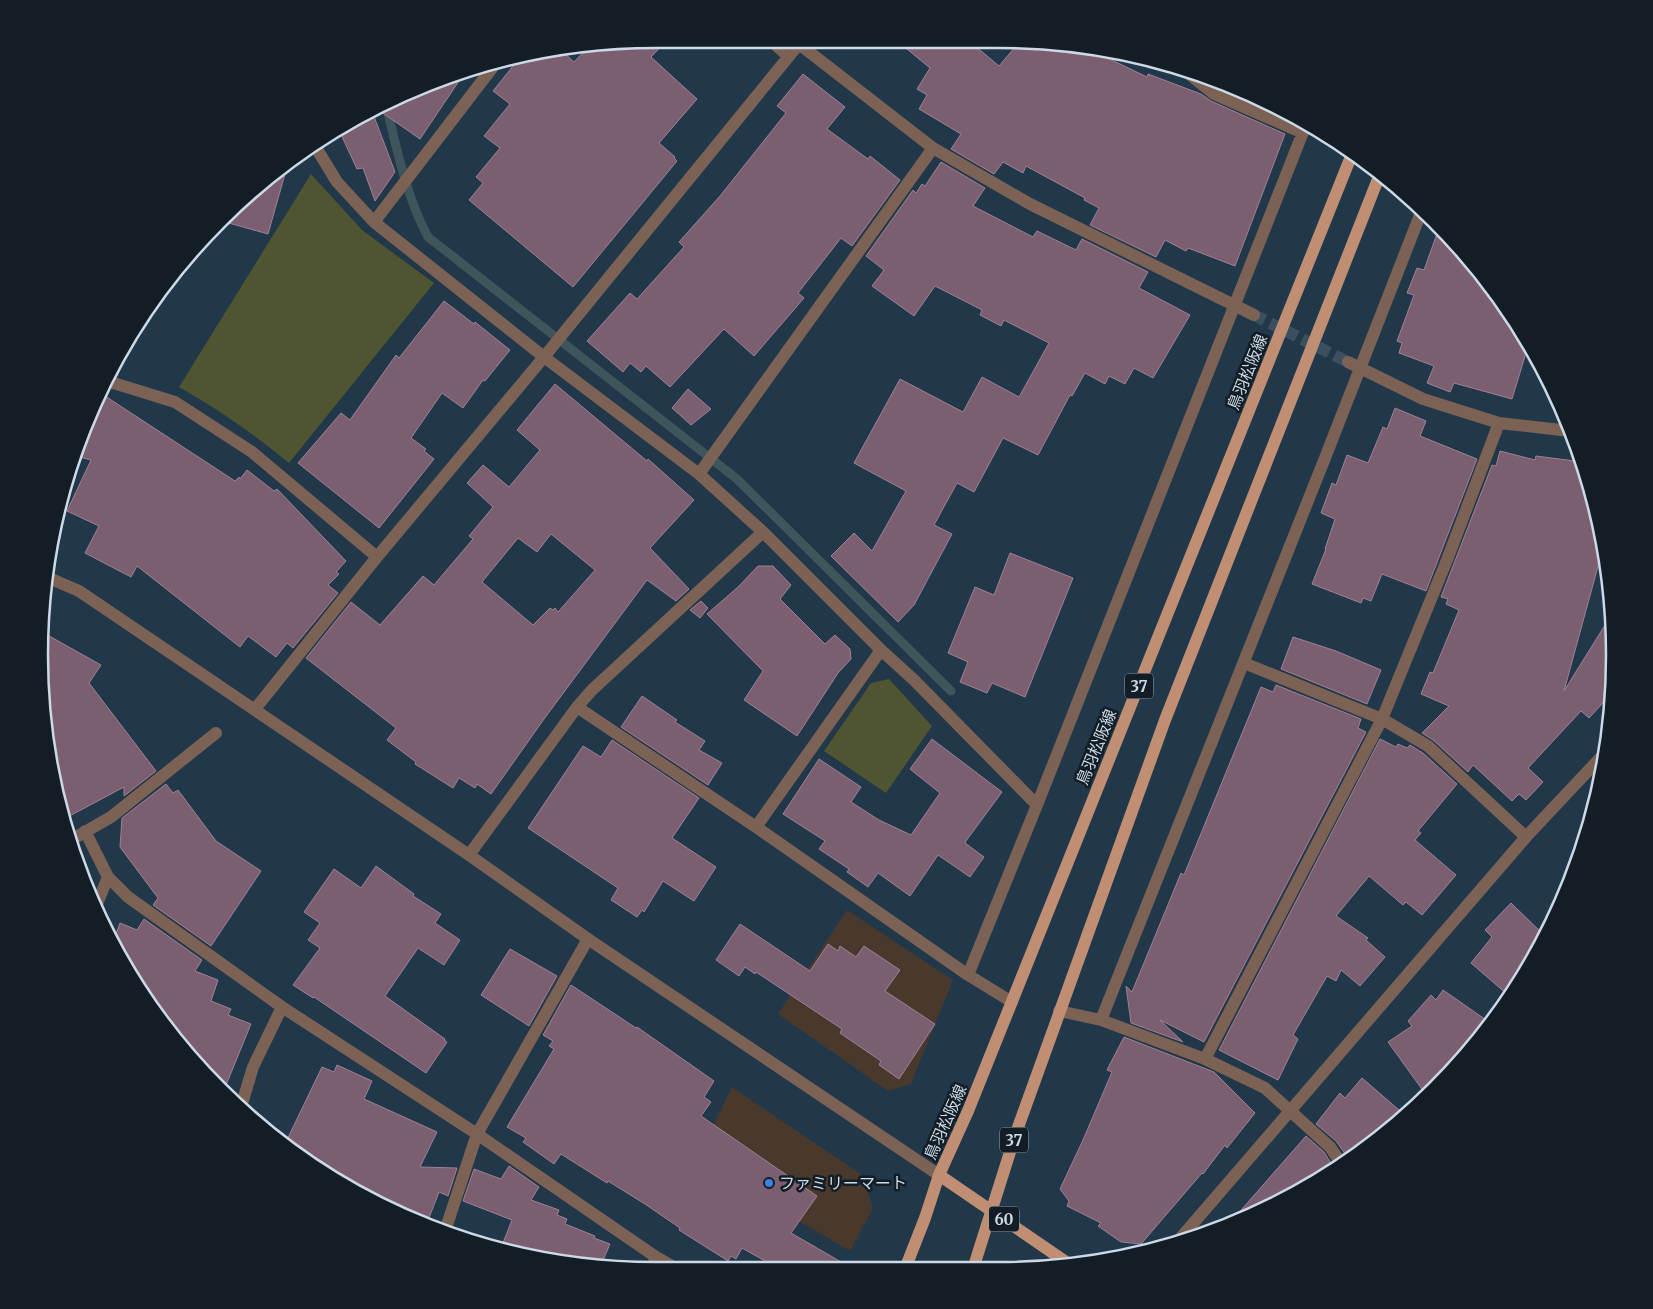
<svg xmlns="http://www.w3.org/2000/svg" width="1653" height="1309" viewBox="0 0 1653 1309" font-family="Merriweather,'Noto Sans JP',serif">
  <style>
    .commercial { fill: #48392c }
    .green { fill: #4e5530 }
    .lines { fill: none; stroke-linecap: round; stroke-linejoin: round }
    .stream { stroke: #3e555b; stroke-width: 9 }
    .building { fill: #7b5f70; stroke: #9f8194; fill-rule: evenodd }
    .minor-tunnel { stroke: #3b4f61; stroke-width: 12; stroke-dasharray: 12 6; stroke-linecap: butt }
    .minor { stroke: #7b6254; stroke-width: 12 }
    .tertiary { stroke: #7b6254; stroke-width: 12 }
    .primary { stroke: #c08e72; stroke-width: 12 }
    .shop-dot { fill: #3f7fe0; stroke: #131d26; stroke-width: 2 }
    .labels { text-anchor: middle; dominant-baseline: central; stroke-width: 5; stroke-linejoin: round; paint-order: stroke }
    .shield { fill: #131d26; stroke: #94a1ac; stroke-width: 1 }
    .shield-label { font-size: 15px; font-weight: bold; fill: #ccd9e6 }
    .street-label { font-size: 16px; fill: #ccd9e6; stroke: #131d26 }
    .poi-label { font-size: 16px; fill: #ccd9e6; stroke: #131d26; text-anchor: start }
    .rim { fill: none; stroke: #ccd9e6; stroke-width: 2.5 }
  </style>
  <rect width="100%" height="100%" fill="#21374a"/>
  <path class="commercial" d="M847 910 953 980 911 1084 888 1091 778 1014Z
    M732 1087 862 1175 873 1208 850 1251 696 1161Z"/>
  <path class="green" d="M311 174 362 230 434 283 289 463C254 434 219 410 179 387Z
    M889 679 932 726 886 793 824 751 871 683Z"/>
  <g class="lines">
    <path class="stream" d="M386 105C397 149 406 196 428 237L737 479 951 691"/>
  </g>
  <path class="building" d="M654 39H668L651 57 697 99 659 143 675 157 674 158 677 161 573 287 469 200 483 183 476 177 500 148 484 136 510 104 493 91 521 56 562 51 574 62 588 47Z
    M896 40H968L999 66 1021 40H1038L1091 50 1147 77 1148 74 1201 94 1211 101 1285 134 1235 266 1188 248 1186 251 1165 240 1156 257 1090 225 1099 208 1084 200 1085 198 1026 166 1023 173 1003 162 994 174 951 149 961 134 919 109 927 95 917 89 930 68Z
    M465 72 420 139 377 109 406 97Z
    M803 74 845 107 827 129 868 159 870 156 900 180 852 246 841 238 798 293 804 298 754 356 724 329 670 387 646 366 641 372 630 363 623 372 587 341 630 293 637 299 684 247 679 242 720 196 786 113 777 106Z
    M1211 78 1292 115 1291 119 1218 87 1210 80Z
    M372 111 395 172 375 201 363 168 357 169 338 128 347 121Z
    M941 162 985 188 973 206 1033 237 1037 231 1076 250 1082 239 1148 272 1139 288 1190 315 1153 378 1134 368 1125 384 1109 376 1105 384 1085 373 1072 396 1070 395 1038 455 1003 438 974 492 957 483 934 525 952 534 914 605 898 622 831 556 854 533 872 551 906 491 854 463 900 379 963 412 982 377 1019 397 1049 343 1004 320 1001 326 980 315 982 310 935 286 914 316 872 286 884 270 866 256 913 190 916 193 922 184 925 186Z
    M287 167 268 234 218 220 219 219Z
    M1439 228 1487 279 1529 343 1512 399 1454 383 1450 392 1427 383 1434 366 1399 353 1402 343 1397 341 1414 295 1407 293 1417 268 1424 270Z
    M444 301 474 324 475 322 510 350 485 381 483 380 463 408 442 393 411 438 426 449 424 451 434 459 379 528 298 463 341 413 350 420 396 355 399 358Z
    M555 384 647 461 648 459 694 500 650 548 689 589 676 601 647 580 544 719 491 794 477 784 475 788 459 778 453 788 415 764 416 762 387 740 396 728 306 658 351 602 380 625 423 576 434 585 473 539 469 536 493 507 467 483 483 465 509 487 540 450 517 430ZM551 534 595 570 558 612 555 608 553 610 550 608 533 625 482 582 518 538 537 552Z
    M688 389 711 409 691 425 672 408Z
    M102 394 235 481 239 477 240 479 247 470 274 491 277 489 346 561 336 572 339 574 328 585 338 593 293 648 287 643 276 657 248 636 240 647 137 566 131 577 85 553 99 526 67 511 91 460 76 456Z
    M1395 408 1426 421 1420 436 1477 459 1426 591 1382 574 1371 601 1363 598 1361 603 1312 584 1326 549H1325L1335 519 1321 513 1332 483 1336 485 1347 455 1368 463 1383 427 1387 429Z
    M1500 451 1535 460 1536 456 1583 462 1603 548 1564 691 1610 617 1613 692 1589 718 1581 711 1528 768 1543 782 1526 800 1519 794 1512 801 1473 765 1468 772 1433 740 1422 733 1449 706 1421 694 1430 672 1433 673 1459 610 1446 604 1448 599 1441 597 1492 465 1496 466Z
    M1010 553 1073 578 1025 697 992 683 987 693 960 682 968 662 948 653 975 587 994 595Z
    M758 566H773L791 585 780 599 825 644 835 635 850 649 851 659 838 673 797 736 744 700 763 671 707 614 738 587Z
    M701 601 708 608 700 618 690 610Z
    M42 632 101 665 89 683 156 771 124 796V787L62 820 60 814 39 654Z
    M1293 637 1336 651 1381 670 1367 704 1281 669Z
    M1276 685 1361 719 1358 728 1366 732 1204 1042 1160 1020 1183 1042 1131 1023 1126 986 1132 992 1181 873 1184 875 1261 687 1273 692Z
    M642 696 677 720 675 722 705 741 699 750 722 763 708 785 621 727Z
    M932 739 1002 792 966 841 965 843 984 857 970 877 938 855 910 896 878 873 868 887 847 872 849 869 819 849 825 841 783 814 819 759 861 787 851 802 879 820 911 835 940 793 910 769Z
    M1380 739 1396 747 1398 744 1407 748 1410 745 1423 753 1457 784 1418 831 1421 833 1415 840 1456 875 1422 915 1406 902 1403 905 1369 876 1336 916 1368 938 1366 940 1385 957 1360 986 1341 970 1336 981 1327 976 1293 1035 1298 1039 1278 1080 1219 1050Z
    M612 740 699 798 672 838 716 867 694 901 663 881 644 912 642 910 637 917 611 900 618 888 528 828 583 746 601 757Z
    M166 784 173 793 178 790 216 841 261 871 211 946 153 905 158 898 120 847 122 818Z
    M376 866 414 894 413 896 441 914 435 923 460 940 444 965 418 948 385 996 445 1039 444 1040 447 1042 426 1073 314 997 313 998 293 985 320 948 308 940 320 923 304 912 334 869 361 888Z
    M1511 903 1545 936 1508 995 1471 963 1492 937 1485 930Z
    M144 919 202 960 195 971 218 980 211 1001 231 1009 228 1015 251 1024 224 1090 191 1060 121 962 113 942 120 923 137 930Z
    M740 924 810 971 828 944 838 951 840 946 856 957 864 946 900 970 885 991 935 1024 899 1079 879 1065 881 1061 840 1033 842 1029 756 972 755 974 745 967 739 976 716 960Z
    M510 949 557 976 529 1026 481 995Z
    M571 985 636 1028 637 1027 714 1081 704 1097 711 1102 701 1116 817 1196 791 1233 855 1270H781L742 1248 736 1259 731 1256 728 1261 679 1230 680 1228 645 1204 608 1181 607 1183 561 1154 554 1164 523 1142 526 1138 507 1127 554 1049 549 1046 553 1041 543 1035Z
    M1443 990 1489 1022 1424 1092 1388 1042 1412 1026 1408 1021 1431 995 1436 1000Z
    M1124 1037 1214 1072 1255 1113 1227 1148 1225 1145 1203 1174 1202 1173 1141 1244 1121 1242 1098 1226 1101 1223 1067 1206 1069 1201 1060 1189 1083 1140 1112 1072 1107 1070Z
    M337 1065 372 1081 364 1099 437 1132 420 1167 457 1168 448 1196 439 1192 429 1218 417 1214 414 1221 284 1146 322 1067 334 1072Z
    M1362 1078 1406 1116 1348 1158 1336 1141 1316 1124 1340 1093 1345 1098Z
    M1306 1136 1324 1152 1334 1168 1306 1188 1235 1217Z
    M509 1166 539 1187 531 1200 559 1210 557 1215 567 1219 565 1224 595 1236 594 1238 610 1244 601 1265 534 1258 501 1248 512 1220 463 1201 474 1169 501 1179Z"/>
  <g class="lines">
    <path class="minor-tunnel" d="M1254 315 1348 362"/>
    <path class="minor" d="M769 39 788 56
      M799 44 933 148 1030 204 1254 315
      M1183 69 1214 94 1303 133
      M315 146 337 182 374 222 544 357 699 474 763 532 881 650 914 680 1037 805
      M374 222 499 59
      M1348 362 1423 399 1499 423 1570 431
      M107 381 175 402 252 452 377 557
      M1499 423 1447 560 1382 719 1428 746 1526 837
      M699 474 933 148
      M577 707 756 827 968 975 1012 1002
      M255 709 377 557 544 357 803 39
      M756 827 881 650
      M85 831 108 877 97 904
      M71 840 111 817 216 733
      M469 855 577 707 592 690 763 532
      M108 877 128 897 282 1007 477 1134 656 1257 679 1270
      M968 975 1037 805 1307 122
      M1059 1011 1101 1020 1325 458 1422 210
      M1101 1020 1205 1059 1265 1088 1330 1147 1341 1163
      M1205 1059 1382 719 1244 663
      M241 1107 253 1067 282 1007
      M445 1231 477 1134 588 939
      M651 1270 656 1257"/>
    <path class="tertiary" d="M49 578 79 591 469 855 588 939 939 1175
      M1178 1241 1526 837 1603 755"/>
    <path class="primary" d="M939 1175 1069 1264
      M905 1269 925 1218 939 1175 968 1111 1352 154
      M973 1269 1016 1133 1165 720 1380 174"/>
  </g>
  <circle class="shop-dot" cx="769" cy="1183" r="5"/>
  <g class="labels">
    <g class="shield">
      <rect x="1125" y="673.5" width="28" height="25" rx="4"/>
      <rect x="1000" y="1127.5" width="28" height="25" rx="4"/>
      <rect x="989" y="1206.5" width="30" height="25" rx="4"/>
    </g>
    <g class="shield-label">
      <text x="1139" y="686">37</text>
      <text x="1014" y="1140">37</text>
      <text x="1004" y="1219">60</text>
    </g>
    <g class="street-label">
      <text transform="translate(1247 372) rotate(-68)">鳥羽松阪線</text>
      <text transform="translate(1096 747) rotate(-68)">鳥羽松阪線</text>
      <text transform="translate(945 1122) rotate(-66)">鳥羽松阪線</text>
    </g>
    <g class="poi-label">
      <text x="779" y="1183">ファミリーマート</text>
    </g>
  </g>
  <path d="M0 0H1653V1309H0ZM655 48H999A607 607 0 0 1 1606 655V655A607 607 0 0 1 999 1262H655A607 607 0 0 1 48 655V655A607 607 0 0 1 655 48Z" fill="#131d26" fill-rule="evenodd"/>
  <path class="rim" d="M655 48H999A607 607 0 0 1 1606 655V655A607 607 0 0 1 999 1262H655A607 607 0 0 1 48 655V655A607 607 0 0 1 655 48Z"/>
</svg>
